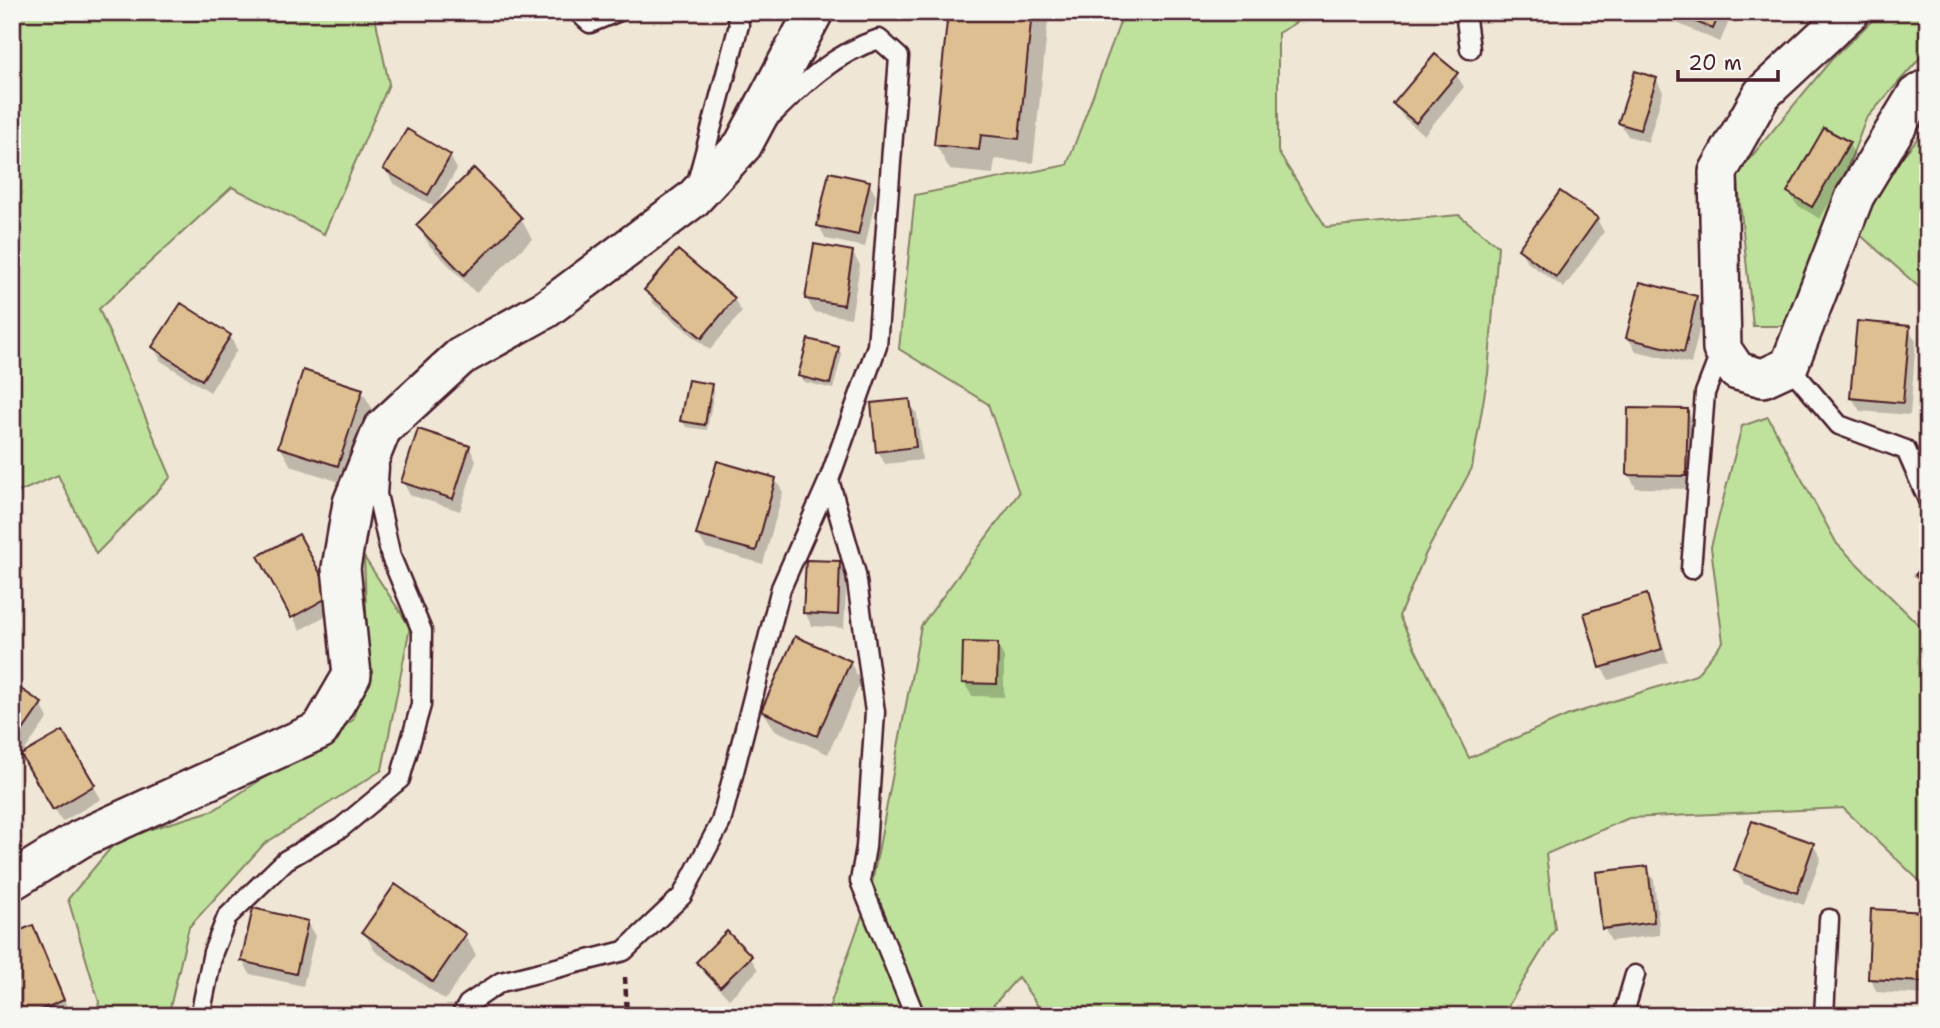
<svg xmlns="http://www.w3.org/2000/svg" width="1940" height="1028" viewBox="0 0 1940 1028" font-family="'Shantell Sans',sans-serif">
  <style>
    .green { fill: #bee29c; stroke: #848064; stroke-width: 2 }
    .shadow { fill: #0003 }
    .building { fill: #debf91; stroke: #4a1f2b; stroke-width: 2 }
    .lines { fill: none; stroke-linecap: round; stroke-linejoin: round }
    .lane-casing { stroke: #4a1f2b; stroke-width: 23 }
    .street-casing { stroke: #4a1f2b; stroke-width: 42 }
    .path { stroke: #4a1f2b; stroke-width: 4.5; stroke-dasharray: 7 5; stroke-linecap: butt }
    .lane { stroke: #f6f6f2; stroke-width: 18 }
    .street { stroke: #f6f6f2; stroke-width: 37 }
  </style>
  <rect width="100%" height="100%" fill="#efe6d5"/>
  <filter id="ink" filterUnits="userSpaceOnUse"><feTurbulence type="fractalNoise" baseFrequency=".0143" numOctaves="2"/><feDisplacementMap in="SourceGraphic" scale="14" xChannelSelector="R" yChannelSelector="G"/><feConvolveMatrix kernelMatrix="1 2 1 2 8 2 1 2 1" color-interpolation-filters="sRGB"/></filter>
  <g filter="url(#ink)">
    <path class="green" d="M12 12H374L389 84 324 234 232 187 99 309 171 477 96 554 58 475 12 495Z
      M1124 12H1314L1278 33V152L1326 227 1459 215 1498 246 1488 374 1472 468 1426 553 1399 616 1469 758 1569 715 1696 675 1723 642 1711 547 1742 426 1768 417 1837 544 1928 634V889L1843 808 1629 818 1546 854 1555 929 1502 1016H1045L1018 977 984 1016H826L870 894 921 626 1019 493 988 404 899 349 915 195 1067 165Z
      M1881 12H1928V49L1866 119 1787 326H1753L1737 174 1831 60Z
      M1928 126V295L1857 232 1897 163Z
      M364 557 410 627 382 770 264 844 189 927 168 1016H96L99 1002 68 899 118 839 214 810 353 720 368 659Z"/>
    <path class="shadow" d="M950 12H1049L1033 163 995 159 993 174 950 170 936 145Z
      M1665 12H1733L1720 42 1670 20Z
      M1456 74 1464 87 1424 135 1403 117 1395 104Z
      M1656 79 1663 92 1648 142 1628 136 1620 123Z
      M1848 143 1856 156 1820 219 1797 205 1789 192Z
      M450 156 457 169 435 207 393 183 385 169Z
      M474 171 521 219 532 239 476 293 429 245 418 225Z
      M869 183 876 196 865 247 826 239 819 226Z
      M1597 219 1604 232 1564 288 1527 262 1520 249Z
      M852 252 860 265 851 318 814 312 807 299Z
      M678 253 734 299 742 312 710 350 654 304 647 291Z
      M1696 297 1704 310 1691 364 1636 351 1628 338Z
      M1908 328 1916 341 1910 415 1860 411 1852 398Z
      M230 336 237 350 210 392 161 361 154 347Z
      M838 349 842 355 833 389 804 382 800 376Z
      M711 386 714 392 707 430 686 427 682 421Z
      M362 391 373 410 349 485 291 466 280 447Z
      M909 401 917 414 922 460 885 464 878 451Z
      M1687 411 1694 424 1693 489 1636 488 1629 475Z
      M469 447 476 460 460 511 410 495 403 482Z
      M775 479 783 492 763 564 706 548 698 535Z
      M299 537 338 609 300 630 260 557Z
      M839 563 847 576 844 628 812 626 805 613Z
      M1646 596 1653 609 1668 662 1609 680 1601 667Z
      M997 644 1004 657V697L972 696 964 683Z
      M850 662 861 682 828 754 775 730 763 711Z
      M12 685 41 705 48 718 13 767Z
      M63 733 101 799 62 822 23 756Z
      M1813 845 1821 858 1804 905 1744 884 1736 871Z
      M1647 867 1654 880 1660 935 1611 941 1604 928Z
      M395 887 465 936 476 955 445 1000 375 951 364 932Z
      M1926 913 1928 995 1877 992 1870 979Z
      M307 923 315 936 303 986 250 974 243 961Z
      M32 927 70 1013 64 1016H12Z
      M750 957 758 970 729 999 706 975 698 962Z"/>
    <path class="building" d="M948 12H1032L1019 139 981 135 979 150 934 145Z
      M1672 12H1720L1713 29Z
      M1435 54 1458 73 1416 123 1393 104Z
      M1635 71 1657 78 1640 130 1618 123Z
      M1824 128 1850 142 1812 207 1787 192Z
      M407 129 451 155 428 195 383 169Z
      M474 168 522 218 464 275 416 225Z
      M829 172 870 181 858 235 817 226Z
      M1560 191 1598 218 1556 277 1518 249Z
      M814 244 853 251 844 305 805 299Z
      M678 250 735 298 702 338 644 290Z
      M1640 282 1697 296 1684 352 1626 338Z
      M181 303 231 335 202 380 152 347Z
      M1857 321 1910 326 1903 403 1850 398Z
      M808 339 839 347 830 384 798 376Z
      M303 370 363 389 338 466 278 447Z
      M688 380 712 384 705 425 680 421Z
      M910 399 916 447 876 452 871 403Z
      M1628 408 1688 409 1686 476 1627 475Z
      M418 429 470 446 453 499 401 482Z
      M717 461 776 478 756 551 696 535Z
      M299 534 332 595 291 618 258 556Z
      M806 560 840 561 838 615 803 613Z
      M1928 561V586L1915 575Z
      M1647 594 1662 649 1600 668 1584 613Z
      M795 636 851 661 817 736 761 711Z
      M963 642 998 643 997 684 962 683Z
      M12 683 42 703 12 746Z
      M63 731 95 785 53 810 21 755Z
      M1752 821 1814 843 1797 893 1734 871Z
      M1648 866 1654 922 1602 929 1596 872Z
      M395 884 466 934 433 982 362 932Z
      M253 908 308 921 296 974 241 961Z
      M1871 909 1927 912 1923 982 1868 979Z
      M33 925 64 1000 27 1016H12V934Z
      M727 931 752 956 720 987 696 962Z"/>
    <g class="lines">
      <g class="lane-casing">
        <path id="lane" d="M578 12 590 23 617 12
          M1465 12 1470 49
          M697 182 739 25 736 12
          M1789 366 1839 425 1906 450 1928 500
          M829 480 856 574 875 712 866 847 860 881 915 1016
          M1691 569 1705 393 1722 349
          M200 1016 213 952 227 917 286 860 341 828 400 779 421 705 422 631 391 557 377 494 379 467
          M461 1016 468 1004 501 982 624 951 682 896 721 822 781 588 829 480 877 346 899 57 879 39C835 53 804 83 772 115
          M1623 1016 1635 975
          M1824 1016 1829 919"/>
      </g>
      <g class="street-casing">
        <path id="street" d="M1850 12 1762 94 1718 172 1722 349 1737 371 1763 378 1789 366 1855 196 1916 95 1928 88
          M12 881 80 839 320 730 352 675 341 568 352 503 382 429 460 357 546 309 693 199 743 145 814 12"/>
      </g>
      <path class="path" d="M625 977 627 1016"/>
      <use href="#lane" class="lane"/>
      <use href="#street" class="street"/>
    </g>
  </g>
  <rect width="1940" height="1028" fill="none" stroke="#f6f6f2" stroke-width="42"/>
  <rect x="21" y="21" width="1898" height="986" fill="none" stroke="#4a1f2b" stroke-width="2.5" filter="url(#ink)"/>
  <path d="M1678 70v10h100v-10" fill="none" stroke="#4a1f2b" stroke-width="3.5"/>
  <text x="1688" y="70" font-size="21" fill="#4a1f2b" stroke="#f6f6f2" stroke-width="5" paint-order="stroke">20 m</text>
</svg>
